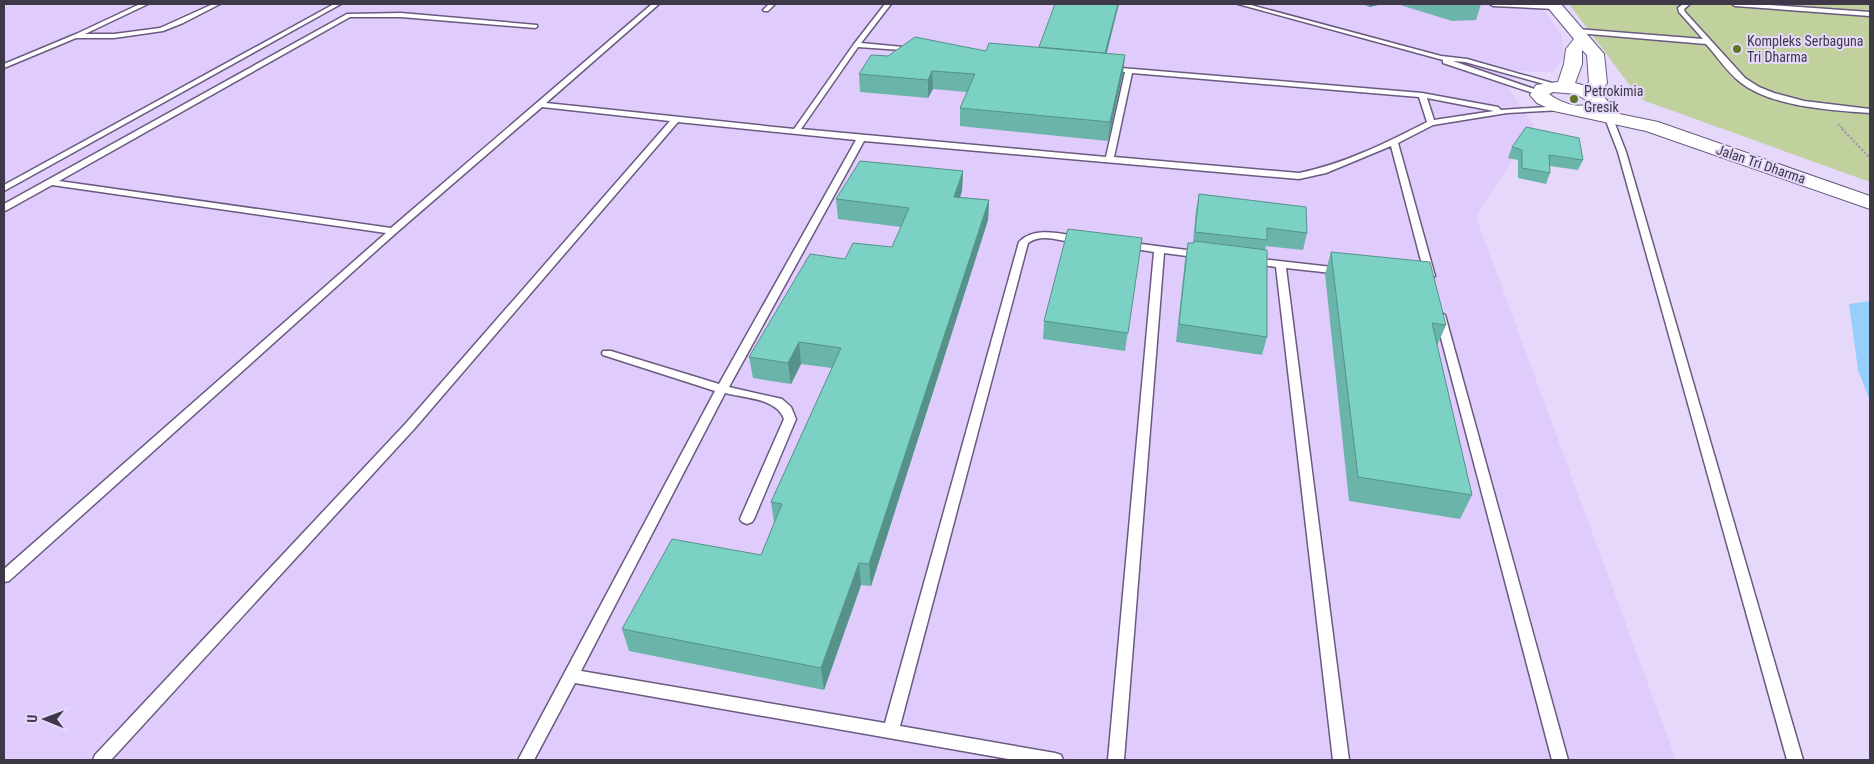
<svg xmlns="http://www.w3.org/2000/svg" width="1874" height="764" viewBox="0 0 1874 764" font-family="'Roboto Condensed',sans-serif">
  <style>
    .built { fill: #dfcbfc }
    .green { fill: #c0d19d }
    .water { fill: #97cffc }
    .lines { fill: none; stroke-linecap: round; stroke-linejoin: round }
    .lane-casing { stroke: #6a5a7f; stroke-width: 3 }
    .secondary-casing { stroke: #6a5a7f; stroke-width: 2 }
    .path-far1 { stroke: #a095b1; stroke-width: 2; stroke-dasharray: 2 2; stroke-linecap: butt }
    .path { stroke: #a095b1; stroke-width: 2.5; stroke-dasharray: 2 2; stroke-linecap: butt }
    .lane { fill: #fff; fill-rule: evenodd }
    .secondary { fill: #fff; fill-rule: evenodd }
    .wall { fill: #6ab4a9 }
    .shaded-wall { fill: #569289 }
    .building { fill: #7bd1c4; stroke: #569289 }
    .poi-dot { fill: #5e7424; stroke: #e6d8fb; stroke-width: 2 }
    .labels { text-anchor: middle; dominant-baseline: central; stroke-width: 4; stroke-linejoin: round; paint-order: stroke }
    .far-poi-label { font-size: 14px; fill: #3f3849; stroke: #e6d8fb; text-anchor: start }
    .far-street-label { font-size: 14px; fill: #3f3849; stroke: #e6d8fb }
  </style>
  <rect width="100%" height="100%" fill="#e6d8fb"/>
  <path class="built" d="M4 4H1539L1561 34 1564 57 1552 72 1518 71 1508 88 1534 125 1476 217 1676 760H4Z"/>
  <path class="green" d="M1569 4H1870V182L1645 101 1637 95Z"/>
  <path class="water" d="M1870 301V401L1858 370 1849 304Z"/>
  <g class="lines">
    <g class="lane-casing">
      <path id="lane" d="M140 4H148L85 34H114L160 28 213 4H220L183 23 163 31 114 38H76L4 68V64L76 34Z
        M334 4H341L4 191V185Z
        M652 4H659L546 103 794 129 854 44 885 4H891L861 43 914 48 916 49V51L858 47 801 129 1106 157 1125 72 1106 71V67H1109L1422 93 1498 107 1501 110 1562 106 1566 108 1562 110 1507 113 1433 125 1398 143 1435 276 1430 279 1425 276 1391 146 1326 173 1299 179 864 141 729 387 782 399 791 407 796 419 754 519 752 522 747 524 742 522 740 519 784 419C777 398 744 398 725 393L581 671 885 723 1019 242C1035 226 1061 234 1080 237L1085 240 1083 242C1065 245 1046 231 1028 243L900 726 1055 753 1061 755 1063 760H1014L575 683 534 760H518L715 391 603 355 602 353 603 351H611L719 384 856 140 678 122 415 428 111 760H93L95 755 407 422 670 121 542 107 396 233 9 581 4 582V569L386 233 52 185 7 210 4 211V204L347 14 401 13 537 25V27L535 28 401 17H350L59 181 391 228ZM1132 73 1419 97 1427 122C1386 143 1344 164 1299 173L1114 157ZM1427 98 1494 111 1434 120Z
        M769 4H775L768 11H764L763 10Z
        M1238 4H1247L1441 56 1467 59 1566 87 1562 89 1465 62 1453 61 1543 92 1536 94 1443 63V60Z
        M1490 4 1555 5 1558 7 1555 9 1493 6Z
        M1683 4H1690L1684 9 1685 12 1745 78 1759 87 1774 93 1804 101 1870 109V113C1831 110 1771 107 1740 82 1727 72 1717 56 1706 44L1577 33 1574 31 1577 29 1703 39 1679 12 1678 8Z
        M1732 4H1757L1870 12V16L1735 6Z
        M1605 114 1612 116 1626 152 1803 760H1787L1618 152 1604 116Z
        M1126 242 1202 252 1207 255 1202 258 1164 253 1124 760H1108L1154 252 1123 247 1121 245Z
        M1252 258 1341 268 1346 271 1341 274 1286 268 1349 760H1333L1276 267 1249 263 1247 261 1249 259Z
        M1440 312 1445 315 1568 760H1552L1435 315Z"/>
    </g>
    <g class="secondary-casing">
      <path id="secondary" d="M1545 4H1561L1604 54 1607 83 1600 92 1610 104 1605 111 1658 122 1870 196V209L1646 131 1554 111 1537 103 1530 95 1536 85 1558 82 1564 64 1566 49 1574 39ZM1582 50 1587 55 1589 82 1586 86 1575 83 1582 64ZM1553 92 1576 94 1591 103C1579 110 1559 102 1549 94Z"/>
    </g>
    <path class="path-far1" d="M1838 124 1844 130"/>
    <path class="path" d="M1842 129 1870 158"/>
    <use href="#lane" class="lane"/>
    <use href="#secondary" class="secondary"/>
  </g>
  <path class="wall" d="M1055 4H1119L1107 53 1125 55 1123 73 1108 141 960 126V108L967 92 933 89 928 98 860 92 859 74 986 51 1039 48Z
    M1363 4H1382L1369 7Z
    M1397 4H1481L1476 20 1452 21Z
    M1512 147 1583 160 1578 170 1550 166V173L1546 184 1518 178V160L1508 158Z
    M963 171 962 191 960 197 989 200 988 220 871 586 861 585 824 690 629 651 622 629 761 555 774 523 771 502 832 368 801 364 791 384 753 378 749 357 845 259 892 247 901 227 838 219 836 199Z
    M1199 194 1307 233 1303 250 1266 246 1265 249 1267 337 1262 355 1176 342 1185 260 1188 243H1193L1196 210Z
    M1142 238 1125 351 1043 339 1044 321Z
    M1331 252 1446 325 1437 346 1472 495 1460 519 1349 501 1325 274Z"/>
  <path class="shaded-wall" d="M1118 4H1119L1118 7 1104 63 1105 53Z
    M1370 4H1382L1369 7Z
    M1125 55 1123 73 1108 141 1110 122Z
    M932 71 933 89 928 98V80Z
    M963 171 962 191 954 216V197Z
    M989 200 988 220 871 586 869 564Z
    M799 342 801 364 791 384 788 363Z
    M859 563 861 585 824 690 821 668Z"/>
  <path class="building" d="M1055 4H1118L1105 53 1039 47Z
    M915 37 986 51 989 43 1125 55 1110 122 960 108 975 74 932 71 928 80 859 74 871 55 888 56Z
    M1526 127 1579 138 1583 160 1549 155 1550 173 1522 168V150L1512 147Z
    M860 161 963 171 954 197 989 200 869 564 859 563 821 668 622 629 672 539 761 555 782 504 771 502 841 348 799 342 788 363 749 357 810 254 845 259 853 243 892 247 909 208 836 199Z
    M1199 194 1306 207 1307 233 1267 228V240L1195 232Z
    M1068 229 1142 238 1128 333 1044 321Z
    M1194 241 1267 250V337L1179 324 1188 243H1194Z
    M1331 252 1430 262 1446 325 1432 323 1472 495 1358 477Z"/>
  <g class="poi-dot">
    <circle cx="1737" cy="49" r="5"/>
    <circle cx="1574" cy="99" r="5"/>
  </g>
  <g class="labels">
    <g class="far-poi-label">
      <text x="1747" y="41">Kompleks Serbaguna<tspan x="1747" dy="16">Tri Dharma</tspan></text>
      <text x="1584" y="91">Petrokimia<tspan x="1584" dy="16">Gresik</tspan></text>
    </g>
    <g class="far-street-label">
      <text transform="translate(1761 164) rotate(19)">Jalan Tri Dharma</text>
    </g>
  </g>
  <rect width="1874" height="764" fill="none" stroke="#3f3849" stroke-width="10"/>
  <g transform="translate(45 719) rotate(271)" stroke="#e6d8fb" stroke-width="4" paint-order="stroke">
  <path d="M0-4L9 19L0 12L-9 19Z" fill="#3f3849"/>
  <text y="-8" font-size="14" font-weight="bold" text-anchor="middle" fill="#3f3849">U</text>
  </g>
</svg>
